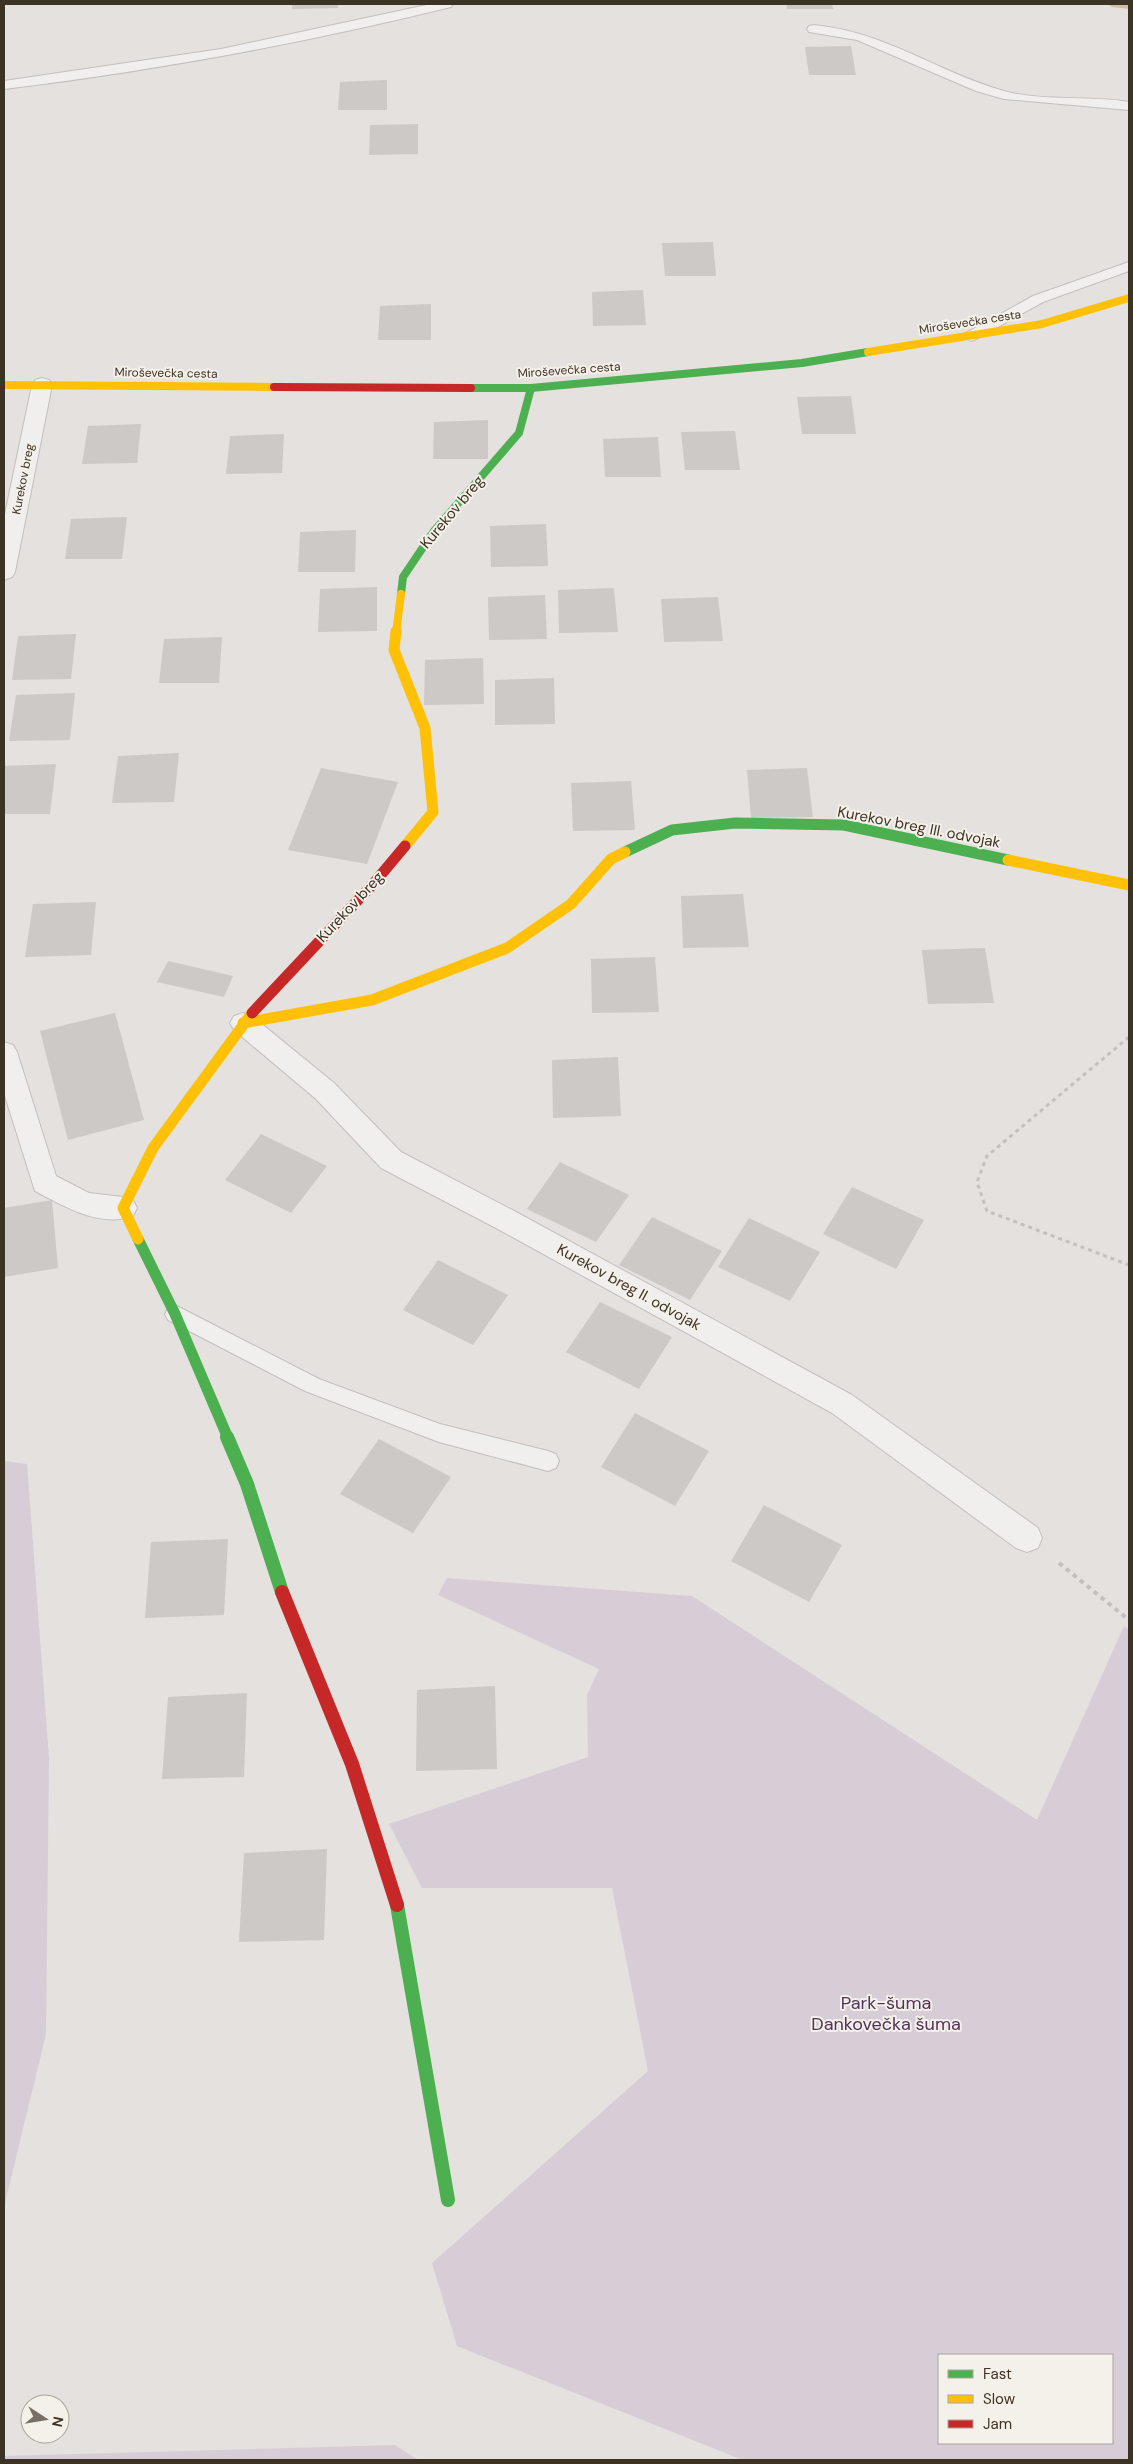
<svg xmlns="http://www.w3.org/2000/svg" width="1133" height="2464" viewBox="0 0 1133 2464" font-family="'DM Sans',sans-serif">
  <style>
    .green { fill: #d6cdd7; fill-rule: evenodd }
    .lines { fill: none; stroke-linecap: round; stroke-linejoin: round }
    .stream { fill: #d1bdaa; fill-rule: evenodd }
    .building { fill: #ccc9c6 }
    .lane-casing { stroke: #c2bfbc; stroke-width: 2 }
    .street-casing { stroke: #c2bfbc; stroke-width: 2 }
    .path-far1 { stroke: #c4c1bd; stroke-width: 3; stroke-dasharray: 4 4; stroke-linecap: butt }
    .path { stroke: #c4c1bd; stroke-width: 4; stroke-dasharray: 4.5 4.5; stroke-linecap: butt }
    .lane { fill: #f1efed; fill-rule: evenodd }
    .street { fill: #f1efed; fill-rule: evenodd }
    .fast-far2 { stroke: #4caf50; stroke-width: 8 }
    .fast-far1 { stroke: #4caf50; stroke-width: 11 }
    .fast { stroke: #4caf50; stroke-width: 14 }
    .slow-far1 { stroke: #ffc107; stroke-width: 8 }
    .slow { stroke: #ffc107; stroke-width: 11 }
    .jam-far2 { stroke: #c62828; stroke-width: 8 }
    .jam-far1 { stroke: #c62828; stroke-width: 11 }
    .jam { stroke: #c62828; stroke-width: 14 }
    .labels { text-anchor: middle; dominant-baseline: central; stroke-width: 4; stroke-linejoin: round; paint-order: stroke }
    .far-street-label { font-size: 12px; fill: #3d3325; stroke: #f4f0ea }
    .street-label { font-size: 15px; fill: #3d3325; stroke: #f4f0ea }
    .near-park-label { font-size: 18px; fill: #503159; stroke: #f4f0ea }
  </style>
  <rect width="100%" height="100%" fill="#e4e1de"/>
  <path class="green" d="M4 1461 27 1464 49 1758 46 2034 4 2207Z
    M447 1578 692 1596 1037 1820 1124 1626 1129 1630V2460H743L457 2346 432 2263 648 2071 612 1888H422L389 1824 588 1757 587 1695 599 1669 438 1595ZM939 2355H1112V2443H939Z
    M395 2445 418 2460H4V2456Z"/>
  <g class="lines">
    <path class="stream" d="M1107 4H1129V9L1112 7Z"/>
  </g>
  <path class="building" d="M292 4H338V8L292 9Z
    M786 4H832L833 9H787Z
    M851 46 856 75H809L805 47Z
    M387 80V110H338L340 82Z
    M418 124V154L369 155 370 125Z
    M713 242 716 276H665L662 243Z
    M643 290 646 325 593 326 592 292Z
    M431 304V340H378L380 306Z
    M851 396 856 434H802L797 397Z
    M488 420V459H433L434 422Z
    M141 424 137 463 82 464 88 426Z
    M735 431 740 470H685L681 432Z
    M284 434 282 473 226 474 230 436Z
    M658 437 661 477H605L603 439Z
    M127 517 122 559H65L71 519Z
    M546 524 548 566 491 567 490 526Z
    M356 530 355 572H298L300 532Z
    M377 587V631L318 632 320 589Z
    M614 588 618 632 559 633 558 590Z
    M545 595 547 639 489 640 488 597Z
    M718 597 723 641 664 642 661 599Z
    M76 634 71 679 12 680 18 636Z
    M222 637 219 683H159L164 639Z
    M483 658 484 704 424 705 425 660Z
    M554 678 555 724 495 725V680Z
    M75 693 70 740 9 741 16 695Z
    M179 753 174 802 112 803 118 756Z
    M56 764 50 814H4V766Z
    M321 768 398 782 367 864 288 850Z
    M807 768 813 817 751 818 747 770Z
    M631 781 635 830 573 831 571 783Z
    M743 894 749 947 683 948 681 896Z
    M96 902 91 955 25 957 33 904Z
    M985 948 994 1003 928 1004 922 950Z
    M655 957 659 1012 592 1013 591 959Z
    M168 961 233 976 224 997 157 982Z
    M115 1013 144 1120 68 1140 40 1031Z
    M618 1057 621 1116 553 1118 552 1060Z
    M261 1134 327 1166 291 1213 225 1180Z
    M560 1162 629 1195 596 1242 527 1209Z
    M852 1187 924 1220 896 1269 823 1234Z
    M52 1200 58 1268 4 1277V1208Z
    M652 1217 722 1251 690 1300 619 1265Z
    M749 1218 820 1252 790 1301 718 1267Z
    M438 1260 508 1295 473 1345 403 1310Z
    M600 1302 672 1337 639 1389 566 1352Z
    M635 1413 709 1451 675 1506 601 1467Z
    M379 1439 451 1477 413 1533 340 1494Z
    M764 1505 842 1545 809 1602 731 1561Z
    M228 1539 224 1615 145 1618 151 1542Z
    M495 1686 497 1769 416 1771 417 1690Z
    M247 1693 244 1777 162 1779 168 1697Z
    M327 1849 324 1940 239 1942 244 1853Z"/>
  <g class="lines">
    <g class="lane-casing">
      <path id="lane" d="M431 4H453L451 7C304 43 154 71 4 89V81L221 49Z
        M814 25C886 32 937 72 1004 91 1044 102 1088 95 1129 102V110L1004 99 976 91 857 40 809 32 807 29 809 26Z
        M1129 262V271L1043 302 976 339 971 341 964 336 966 333 1033 296Z
        M175 1305 319 1379 440 1424 548 1451 556 1454 559 1461 556 1468 548 1471 439 1442 305 1391 168 1320 165 1314 168 1308Z"/>
    </g>
    <g class="street-casing">
      <path id="street" d="M42 378 49 380 52 385 15 572 12 577 4 580V519L32 385 35 380Z
        M243 1013 252 1016 334 1083 401 1152 516 1212 852 1395 1038 1528 1042 1538 1038 1548 1027 1552 1016 1548 832 1413 496 1228 381 1168 316 1099 234 1030 230 1023 234 1016Z
        M4 1042 13 1045 17 1052 56 1176 89 1193 123 1197 133 1200 137 1208 133 1216C99 1228 64 1206 35 1191L4 1093Z"/>
    </g>
    <path class="path-far1" d="M1129 1037 987 1156 977 1182 987 1211 1129 1265"/>
    <path class="path" d="M1059 1563 1129 1620"/>
    <use href="#lane" class="lane"/>
    <use href="#street" class="street"/>
    <path class="fast-far2" d="M471 388H531L802 363 868 352
      M401 594 403 577 434 531 519 433 531 388"/>
    <path class="fast-far1" d="M625 852 672 830 735 823 844 825 1008 860
      M138 1239 175 1314 228 1438"/>
    <path class="fast" d="M227 1437 247 1484 282 1592
      M397 1905 448 2200"/>
    <path class="slow-far1" d="M868 352 1042 324 1129 298
      M4 385 274 387
      M396 633 401 594"/>
    <path class="slow" d="M396 631 394 650 425 728 433 812 405 846
      M1008 860 1129 885
      M243 1023 372 1000 507 948 571 904 611 859 625 852
      M138 1239 123 1208 153 1148 252 1013"/>
    <path class="jam-far2" d="M274 387 471 388"/>
    <path class="jam-far1" d="M252 1013 374 883 405 846"/>
    <path class="jam" d="M282 1592 352 1764 397 1905"/>
  </g>
  <g class="labels">
    <g class="far-street-label">
      <text transform="translate(970 322) rotate(-9)">Miroševečka cesta</text>
      <text transform="translate(569 370) rotate(-4)">Miroševečka cesta</text>
      <text transform="translate(166 373) rotate(1)">Miroševečka cesta</text>
      <text transform="translate(23 479) rotate(-79)">Kurekov breg</text>
    </g>
    <g class="street-label">
      <text transform="translate(452 512) rotate(-50)">Kurekov breg</text>
      <text transform="translate(919 827) rotate(11)">Kurekov breg III. odvojak</text>
      <text transform="translate(350 907) rotate(-47)">Kurekov breg</text>
      <text transform="translate(629 1287) rotate(29)">Kurekov breg II. odvojak</text>
    </g>
    <g class="near-park-label">
      <text x="886" y="2003">Park-šuma<tspan x="886" dy="21">Dankovečka šuma</tspan></text>
    </g>
  </g>
  <rect width="1133" height="2464" fill="none" stroke="#3d3325" stroke-width="10"/>
  <rect x="938" y="2354" width="175" height="90" fill="#f4f0ea" stroke="#aba49b"/>
  <rect x="948" y="2370" width="25" height="8" fill="#4caf50" stroke="#aba49b"/>
  <text x="983" y="2379" font-size="15" fill="#3d3325">Fast</text>
  <rect x="948" y="2395" width="25" height="8" fill="#ffc107" stroke="#aba49b"/>
  <text x="983" y="2404" font-size="15" fill="#3d3325">Slow</text>
  <rect x="948" y="2420" width="25" height="8" fill="#c62828" stroke="#aba49b"/>
  <text x="983" y="2429" font-size="15" fill="#3d3325">Jam</text>
  <g transform="translate(45 2419) rotate(102)"><circle r="24" fill="#f4f0ea" stroke="#aba49b"/>
  <path d="M0-4L9 19L0 12L-9 19Z" fill="#777066"/>
  <text y="-8" font-size="14" font-weight="bold" text-anchor="middle" fill="#3d3325">N</text>
  </g>
</svg>
